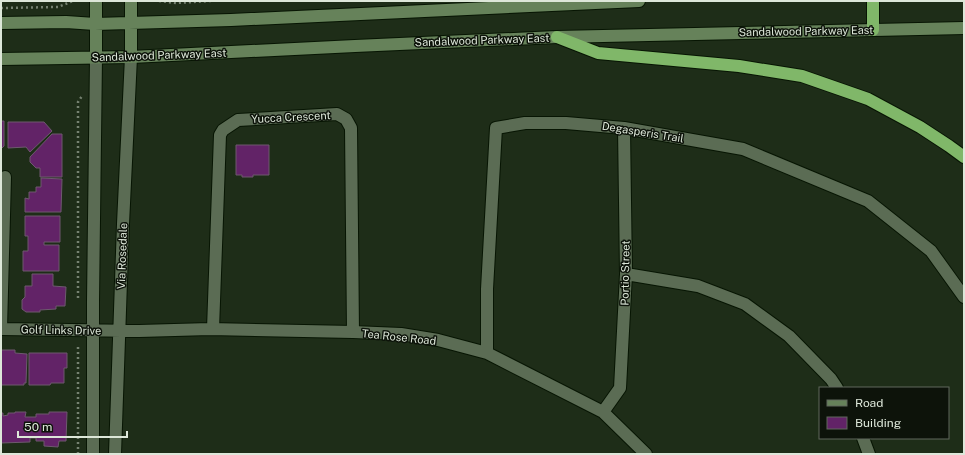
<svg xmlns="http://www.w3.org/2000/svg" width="965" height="455" viewBox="0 0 965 455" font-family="'Public Sans',sans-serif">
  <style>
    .building { fill: #622367; stroke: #6e596f }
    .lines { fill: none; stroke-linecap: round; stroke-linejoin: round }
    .street-casing { stroke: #071503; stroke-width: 14 }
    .secondary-casing { stroke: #071503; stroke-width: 14 }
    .highway-casing { stroke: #071503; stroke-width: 14 }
    .path { stroke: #768271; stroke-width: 2.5; stroke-dasharray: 2 3; stroke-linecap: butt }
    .street { stroke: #5b6c54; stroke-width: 12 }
    .secondary { stroke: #66825a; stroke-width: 12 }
    .highway { stroke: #80b769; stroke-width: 12 }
    .labels { text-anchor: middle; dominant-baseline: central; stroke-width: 3; stroke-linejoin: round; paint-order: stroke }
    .street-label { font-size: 11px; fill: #dde7d9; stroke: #0d130a }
  </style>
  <rect width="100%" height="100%" fill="#1e2d18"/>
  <path class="building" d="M1 121H4V146L1 149Z
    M8 122H44L52 131 30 152 26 147 8 148Z
    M52 134H62V177H40V168H36L30 162V157Z
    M236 145H269V175H253V177H242V175H236Z
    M41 178 62 179 61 212H25V198L29 199V192H36V187H41Z
    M25 216H60V242H44V245H59V271H23V251H28V236H25Z
    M32 274H53V286L66 287 65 306H56V309L40 310V312H26L22 309V300L25 297V286H32Z
    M1 350H15V353L27 354 26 383H24V385H1Z
    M29 353H67V368H64V383H51L50 385H29Z
    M15 412H26L25 417H36V414H49V412H67L66 441H59L58 447 44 446V441H36V438H30V442L1 443V413H3V416L8 415V413H15Z"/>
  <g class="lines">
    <g class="street-casing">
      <path id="street" d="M626 274 698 286 745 304 789 336 831 379 837 388
        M1 329 139 331 210 329 353 332 401 334 438 340 487 353 603 412 646 454
        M1 329 5 177
        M213 329 220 135 223 130 238 120 337 114 346 119 351 128 353 332
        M487 353V289L496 128 525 123H566L624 128 743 149 868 201 931 251 964 297
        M603 412 620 388 626 274 624 128
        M863 438 869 454
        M93 454V301L96 58
        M115 454 123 224 131 57"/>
    </g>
    <g class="secondary-casing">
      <path id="secondary" d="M96 1V58
        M131 1V57
        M1 23 66 22 95 24 231 20 639 1
        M1 59 131 57 355 46 557 37 964 28"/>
    </g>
    <g class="highway-casing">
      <path id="highway" d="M873 1V30
        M557 37 598 53 739 66 802 76 868 99 920 127 949 146 964 157"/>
    </g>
    <path class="path" d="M159 1 176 3 211 1
      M1 8 58 7 73 1
      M78 298V102L82 96
      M78 347V453"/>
    <use href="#street" class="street"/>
    <use href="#secondary" class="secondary"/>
    <use href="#highway" class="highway"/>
  </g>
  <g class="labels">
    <g class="street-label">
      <text transform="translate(806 31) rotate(-1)">Sandalwood Parkway East</text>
      <text transform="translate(482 40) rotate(-2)">Sandalwood Parkway East</text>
      <text transform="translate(159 55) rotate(-2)">Sandalwood Parkway East</text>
      <text transform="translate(291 117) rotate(-3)">Yucca Crescent</text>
      <text transform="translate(643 132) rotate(9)">Degasperis Trail</text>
      <text transform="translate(122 256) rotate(-88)">Via Rosedale</text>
      <text transform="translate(625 273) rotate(-89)">Portio Street</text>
      <text transform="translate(61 330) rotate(1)">Golf Links Drive</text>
      <text transform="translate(399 337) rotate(6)">Tea Rose Road</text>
    </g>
  </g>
  <rect width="965" height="455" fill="none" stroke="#dde7d9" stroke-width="4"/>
  <rect x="819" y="387" width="130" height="52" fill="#0d130a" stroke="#60685d"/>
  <rect x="827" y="400" width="20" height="6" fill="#66825a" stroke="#60685d"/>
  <text x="855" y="407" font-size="12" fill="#dde7d9">Road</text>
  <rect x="827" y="417" width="20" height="12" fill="#622367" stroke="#60685d"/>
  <text x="855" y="427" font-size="12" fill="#dde7d9">Building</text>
  <path d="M18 431v6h109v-6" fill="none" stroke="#dde7d9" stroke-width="2"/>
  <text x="24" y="431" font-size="12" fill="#dde7d9" stroke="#0d130a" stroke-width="3" paint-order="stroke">50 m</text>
</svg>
